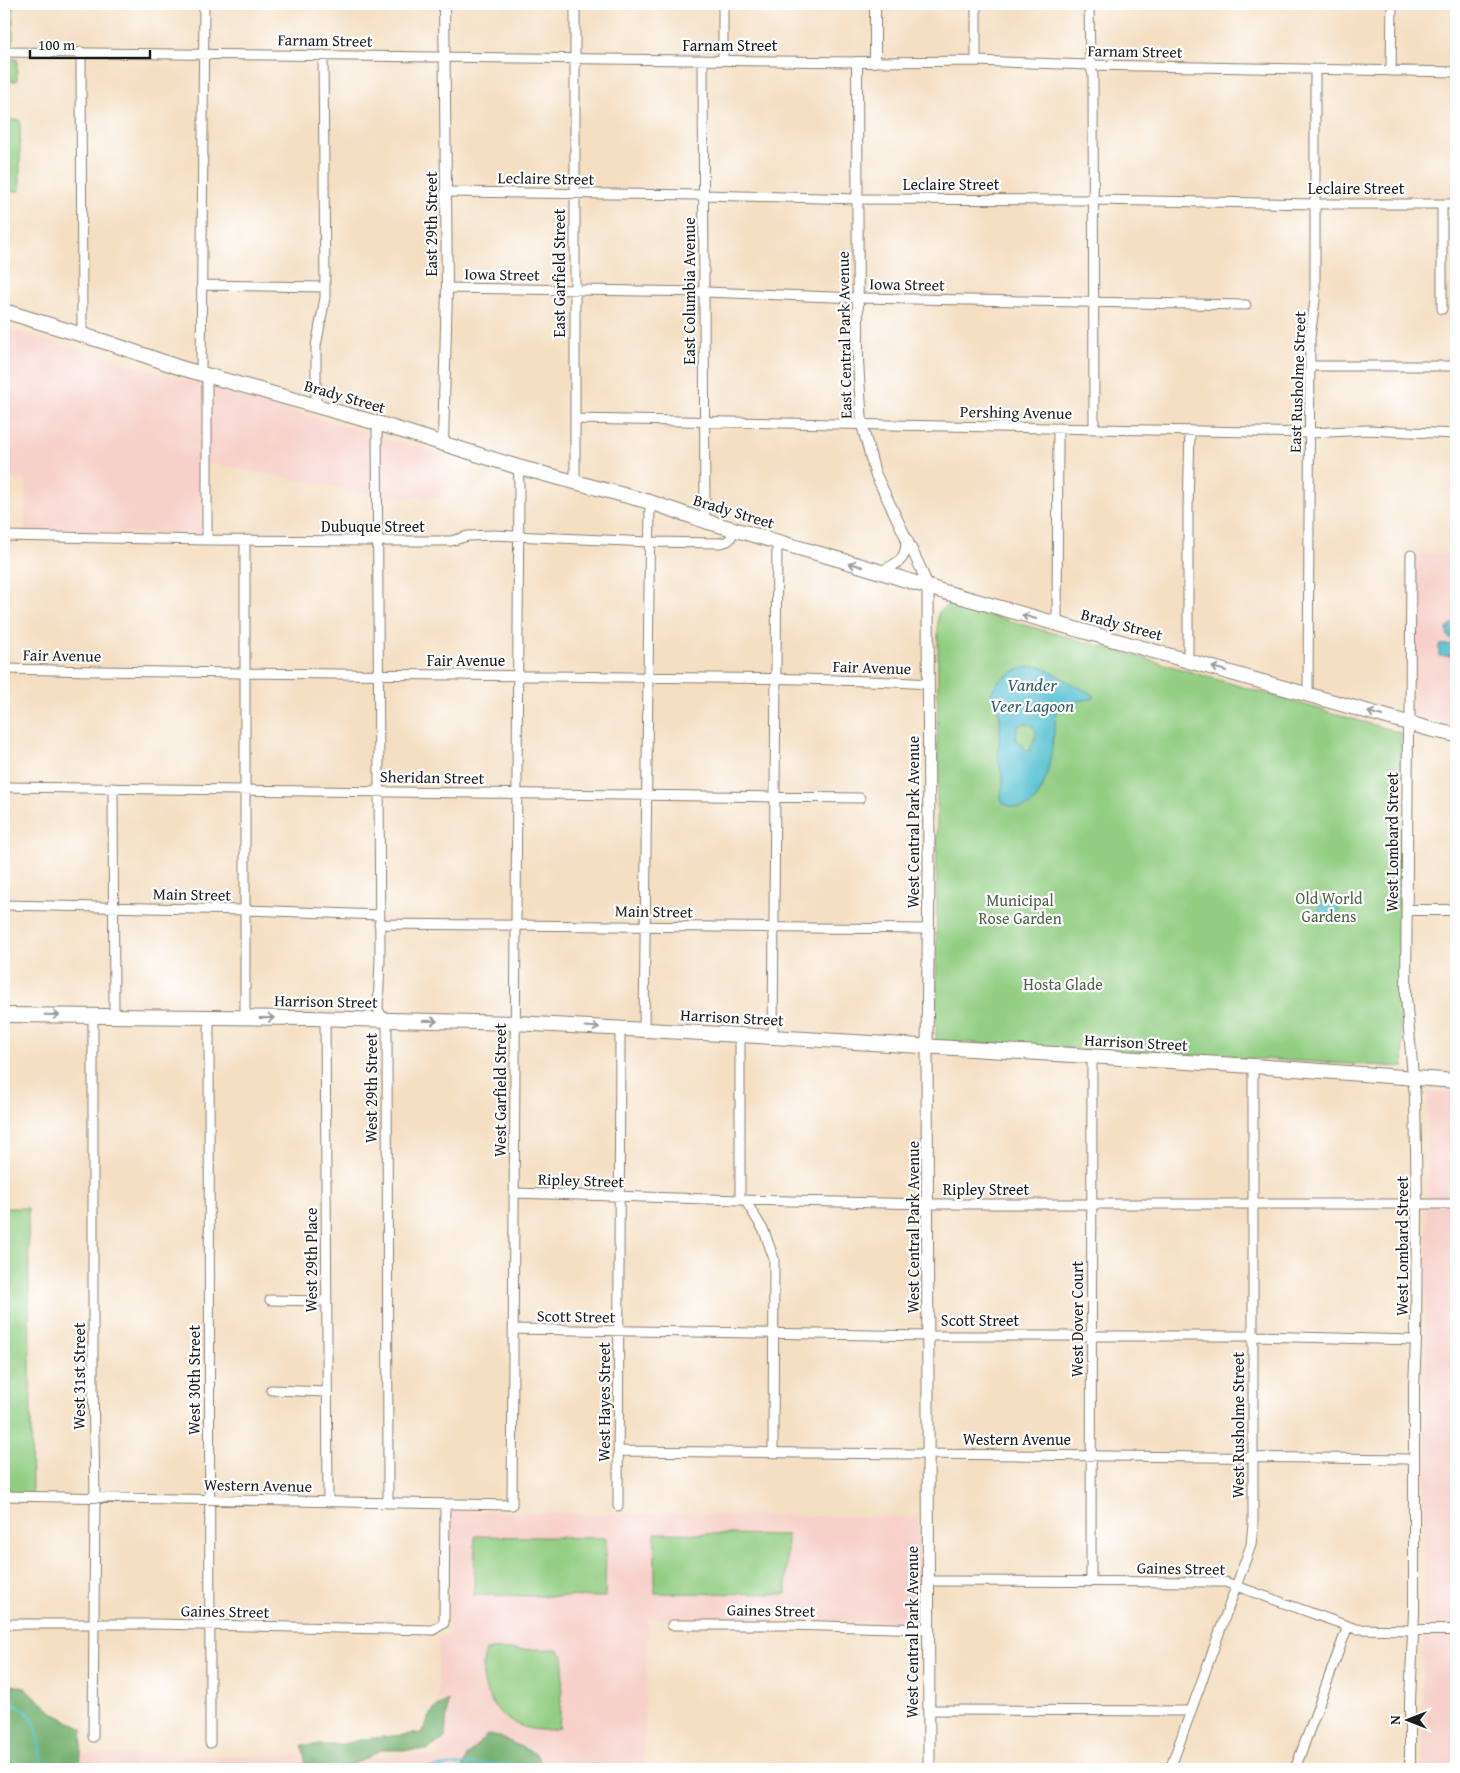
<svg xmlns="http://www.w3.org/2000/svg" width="1460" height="1773" viewBox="0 0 1460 1773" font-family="'Gentium Book Plus',serif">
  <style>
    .built { fill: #f7d0c9 }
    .green { fill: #92cd82; stroke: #57744f }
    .forest { fill: #75b070; stroke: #486646 }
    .water { fill: #56c1d1; stroke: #396e76; fill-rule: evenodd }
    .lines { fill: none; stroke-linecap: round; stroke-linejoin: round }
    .stream { stroke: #56c1d1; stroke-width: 2.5 }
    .minor-casing { stroke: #887e70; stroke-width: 11 }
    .tertiary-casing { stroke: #887e70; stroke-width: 12 }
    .secondary-casing { stroke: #887e70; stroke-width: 13 }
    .trunk-casing { stroke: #887e70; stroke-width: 16 }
    .minor { stroke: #fff; stroke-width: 9 }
    .tertiary { stroke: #fff; stroke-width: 10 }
    .secondary { stroke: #fff; stroke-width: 11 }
    .trunk { stroke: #fff; stroke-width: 14 }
    .oneway { stroke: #999 }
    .labels { text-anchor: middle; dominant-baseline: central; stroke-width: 4.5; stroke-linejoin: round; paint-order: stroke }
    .street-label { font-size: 16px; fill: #1c1c1c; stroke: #fff }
    .park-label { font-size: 16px; fill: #4b6345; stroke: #fff }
    .water-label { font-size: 18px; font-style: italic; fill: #335e64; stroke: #fff }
  </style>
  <rect width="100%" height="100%" fill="#fff"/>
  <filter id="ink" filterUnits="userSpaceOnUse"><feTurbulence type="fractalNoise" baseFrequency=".02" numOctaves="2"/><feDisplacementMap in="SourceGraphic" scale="10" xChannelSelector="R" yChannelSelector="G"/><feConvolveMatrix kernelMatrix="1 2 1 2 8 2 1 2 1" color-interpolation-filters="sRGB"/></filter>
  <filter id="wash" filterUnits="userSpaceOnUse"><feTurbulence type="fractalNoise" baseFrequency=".0096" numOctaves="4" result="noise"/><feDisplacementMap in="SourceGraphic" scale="20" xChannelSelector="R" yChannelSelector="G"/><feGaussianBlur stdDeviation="1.12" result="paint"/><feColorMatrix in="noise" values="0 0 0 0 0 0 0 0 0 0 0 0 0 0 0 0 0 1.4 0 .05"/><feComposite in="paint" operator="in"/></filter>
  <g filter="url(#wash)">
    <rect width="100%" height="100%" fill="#f4dfc3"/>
    <path class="built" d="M4 328 449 457 447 498 387 497 214 464 201 465V533L25 531 26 480 4 479Z
      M1414 554H1456V725L1413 715Z
      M1428 1092 1456 1093V1769H1422Z
      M452 1512 919 1517 920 1622 648 1618 643 1769H6L7 1754 438 1756V1637L449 1634Z"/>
    <path class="green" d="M4 4H13V45H4Z
      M4 59H17V81H4Z
      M4 120H20V191H4Z
      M949 604 1171 666 1401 733 1400 1015 1404 1067 936 1041 938 613Z
      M4 1208H28L32 1496 4 1493Z
      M655 1533 787 1535 786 1594 655 1593Z
      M475 1536 606 1538 605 1597 474 1595Z
      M557 1649 564 1657 559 1728C511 1740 471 1697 486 1650Z"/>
    <path class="forest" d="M4 1683 25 1688 55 1714 83 1729 80 1766 82 1769H49V1766H32L31 1769H4Z
      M448 1700 445 1738 427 1750H381L356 1763 334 1769H307L302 1745H339L364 1739 421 1733 434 1709Z
      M487 1735 500 1737 536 1754 544 1769H463L467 1756Z"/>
    <path class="water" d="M1456 623V656H1439V645L1454 644V640L1448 637 1447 629 1451 624Z
      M1035 666 1042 667 1095 696 1093 699C1079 701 1065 701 1056 712 1054 733 1049 811 1019 808 1013 807 1005 806 1002 801 999 794 1003 788 1003 782 1003 775 1000 769 999 763 997 749 1001 732 1000 717 999 708 987 699 993 689 1000 675 1021 667 1035 666ZM1024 723 1032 725 1037 733 1030 750 1027 751 1023 748V742L1018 744 1016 740 1017 727Z
      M1319 909a10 10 0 1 1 20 0a10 10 0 1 1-20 0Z"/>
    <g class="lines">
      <path class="stream" d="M4 1703C41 1706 39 1740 41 1769
        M427 1769C446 1765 506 1760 522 1769"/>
    </g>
  </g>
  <g filter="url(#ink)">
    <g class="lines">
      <g class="minor-casing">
        <path id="minor" d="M723 4V60
          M1089 4 1090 65 1093 75 1094 429
          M4 52 857 62
          M81 52 82 335
          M703 60 705 521
          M976 61V4
          M875 62 976 61 1090 65 1456 72
          M1391 71 1392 4
          M446 192 703 195 858 199 1093 200 1315 204H1456
          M202 285 325 287
          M447 288 704 292 858 298 1246 305
          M1442 309V204
          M1311 366H1456
          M201 373 204 4
          M207 375V540
          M316 405V346L325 298V287L323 55
          M575 419 1310 433 1367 430 1456 434
          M377 423 380 959 378 1009 387 1026 388 1503
          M575 482V4
          M4 536 207 540 377 541H451L468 536 493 535 649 542 719 543C730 542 731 539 734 529
          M1057 625 1058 428
          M1188 660V509L1190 431
          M4 669C211 674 419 674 627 677 728 678 828 678 929 684
          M1308 695 1310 338 1315 300V70
          M1408 723 1410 716 1411 555
          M4 787 860 798
          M113 788 114 1016
          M4 905 245 910 379 915
          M379 924 929 929
          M209 1017 210 1743
          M245 1018V540
          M325 1018 328 1502
          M644 1029 650 502
          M773 1037 777 542
          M515 1193 740 1200 929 1204H1456
          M740 1200V1035
          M745 1200 764 1231 774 1259 773 1453
          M270 1300 326 1301
          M514 1329 929 1336H1253L1416 1340
          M271 1390 327 1392
          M619 1451 1414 1459
          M4 1496 512 1505 519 484 518 467
          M618 1506 620 1028
          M928 1581 1225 1582 1356 1629 1413 1630
          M1091 1582 1092 1057
          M4 1624H153L433 1630 444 1623 445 1504
          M672 1625H787L929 1629
          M928 1710 1191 1711
          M93 1737 95 1497 93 1381V1016
          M1170 1769 1251 1545 1253 1524V1066
          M1295 1769 1348 1626"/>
      </g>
      <g class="tertiary-casing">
        <path id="tertiary" d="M875 4V62H857L858 361 862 425 875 473 921 569 928 587
          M443 444 447 288 444 4
          M879 572C895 565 908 560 906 540
          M1408 723 1406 997 1415 1098 1417 1203 1416 1340 1414 1387V1612L1410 1700V1769
          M1408 910H1456
          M1413 1630H1456"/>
      </g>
      <g class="secondary-casing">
        <path id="secondary" d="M928 587 929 871 927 1047 929 1769"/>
      </g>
      <g class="trunk-casing">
        <path id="trunk" d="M4 311 112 344 181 368 377 423 518 467 650 502 705 521 862 566 941 591 1433 730 1456 735
          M4 1015 310 1018 515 1023 740 1035 1253 1066 1456 1081"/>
      </g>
      <use href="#minor" class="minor"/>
      <use href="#tertiary" class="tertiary"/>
      <use href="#secondary" class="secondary"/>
      <use href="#trunk" class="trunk"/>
    </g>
    <defs><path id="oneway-shaft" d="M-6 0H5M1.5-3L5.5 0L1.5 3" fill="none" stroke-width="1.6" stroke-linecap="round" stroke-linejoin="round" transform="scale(1.25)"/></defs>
    <g class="oneway">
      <use href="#oneway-shaft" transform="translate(856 565) rotate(-164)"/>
      <use href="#oneway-shaft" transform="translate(1029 617) rotate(-164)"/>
      <use href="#oneway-shaft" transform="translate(1219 669) rotate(-164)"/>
      <use href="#oneway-shaft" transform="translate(1375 714) rotate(-164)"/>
      <use href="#oneway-shaft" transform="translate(52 1015) rotate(1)"/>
      <use href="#oneway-shaft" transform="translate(267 1018)"/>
      <use href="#oneway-shaft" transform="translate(430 1021) rotate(1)"/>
      <use href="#oneway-shaft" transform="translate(592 1027) rotate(3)"/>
    </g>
  </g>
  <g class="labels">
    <g class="street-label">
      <text transform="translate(325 40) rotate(1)">Farnam Street</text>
      <text x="730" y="45">Farnam Street</text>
      <text transform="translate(1135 51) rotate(1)">Farnam Street</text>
      <text transform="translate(546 178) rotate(1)">Leclaire Street</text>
      <text x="951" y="184">Leclaire Street</text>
      <text x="1356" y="188">Leclaire Street</text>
      <text transform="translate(431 224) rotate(-90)">East 29th Street</text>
      <text transform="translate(559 273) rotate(-90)">East Garfield Street</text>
      <text transform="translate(502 274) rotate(1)">Iowa Street</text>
      <text transform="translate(907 284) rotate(1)">Iowa Street</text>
      <text transform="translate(689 291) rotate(-90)">East Columbia Avenue</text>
      <text transform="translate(844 335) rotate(-91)">East Central Park Avenue</text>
      <text transform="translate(1297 382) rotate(-88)">East Rusholme Street</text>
      <text transform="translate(345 396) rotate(16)">Brady Street</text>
      <text transform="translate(1016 412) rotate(1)">Pershing Avenue</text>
      <text transform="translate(734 511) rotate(17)">Brady Street</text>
      <text x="373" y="526">Dubuque Street</text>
      <text transform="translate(1122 624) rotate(15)">Brady Street</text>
      <text transform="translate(62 655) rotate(1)">Fair Avenue</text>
      <text x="466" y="660">Fair Avenue</text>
      <text transform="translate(872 667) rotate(2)">Fair Avenue</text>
      <text transform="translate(432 777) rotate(1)">Sheridan Street</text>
      <text transform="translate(913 822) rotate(-90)">West Central Park Avenue</text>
      <text transform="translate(1392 842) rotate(-90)">West Lombard Street</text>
      <text transform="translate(192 894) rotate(1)">Main Street</text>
      <text transform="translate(654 911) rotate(1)">Main Street</text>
      <text transform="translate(326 1001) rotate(1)">Harrison Street</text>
      <text transform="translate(732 1017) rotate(3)">Harrison Street</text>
      <text transform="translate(1136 1042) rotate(3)">Harrison Street</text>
      <text transform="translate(371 1088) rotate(-90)">West 29th Street</text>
      <text transform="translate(500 1090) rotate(-90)">West Garfield Street</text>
      <text transform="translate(581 1180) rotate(2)">Ripley Street</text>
      <text x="986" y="1189">Ripley Street</text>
      <text transform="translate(913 1227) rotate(-90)">West Central Park Avenue</text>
      <text transform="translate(1402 1246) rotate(-90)">West Lombard Street</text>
      <text transform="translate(311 1260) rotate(-90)">West 29th Place</text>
      <text transform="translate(576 1316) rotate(1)">Scott Street</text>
      <text transform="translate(1077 1319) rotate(-90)">West Dover Court</text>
      <text x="980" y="1320">Scott Street</text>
      <text transform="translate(79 1376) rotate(-90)">West 31st Street</text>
      <text transform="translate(194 1380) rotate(-90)">West 30th Street</text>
      <text transform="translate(604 1402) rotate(-90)">West Hayes Street</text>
      <text transform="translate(1238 1425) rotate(-90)">West Rusholme Street</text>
      <text x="1017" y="1439">Western Avenue</text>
      <text transform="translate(258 1485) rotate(1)">Western Avenue</text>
      <text transform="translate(1181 1568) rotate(1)">Gaines Street</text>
      <text transform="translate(771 1610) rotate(1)">Gaines Street</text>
      <text transform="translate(225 1611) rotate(1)">Gaines Street</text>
      <text transform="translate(912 1632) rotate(-90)">West Central Park Avenue</text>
    </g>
    <g class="park-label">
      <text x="1329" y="898">Old World<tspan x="1329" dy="18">Gardens</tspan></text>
      <text x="1020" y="900">Municipal<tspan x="1020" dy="18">Rose Garden</tspan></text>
      <text x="1063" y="984">Hosta Glade</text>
    </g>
    <g class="water-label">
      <text x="1032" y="684">Vander<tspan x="1032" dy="21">Veer Lagoon</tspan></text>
    </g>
  </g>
  <rect width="1460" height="1773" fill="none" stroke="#fff" stroke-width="20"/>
  <g transform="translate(1408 1720) rotate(270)" stroke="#ffffff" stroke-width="4" paint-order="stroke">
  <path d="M0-4L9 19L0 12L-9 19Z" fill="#1c1c1c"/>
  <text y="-8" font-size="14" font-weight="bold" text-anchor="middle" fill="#1c1c1c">N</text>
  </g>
  <path d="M30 50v8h120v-8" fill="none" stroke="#1c1c1c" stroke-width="2.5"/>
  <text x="38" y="50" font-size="15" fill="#1c1c1c" stroke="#ffffff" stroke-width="4" paint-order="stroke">100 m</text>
</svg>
